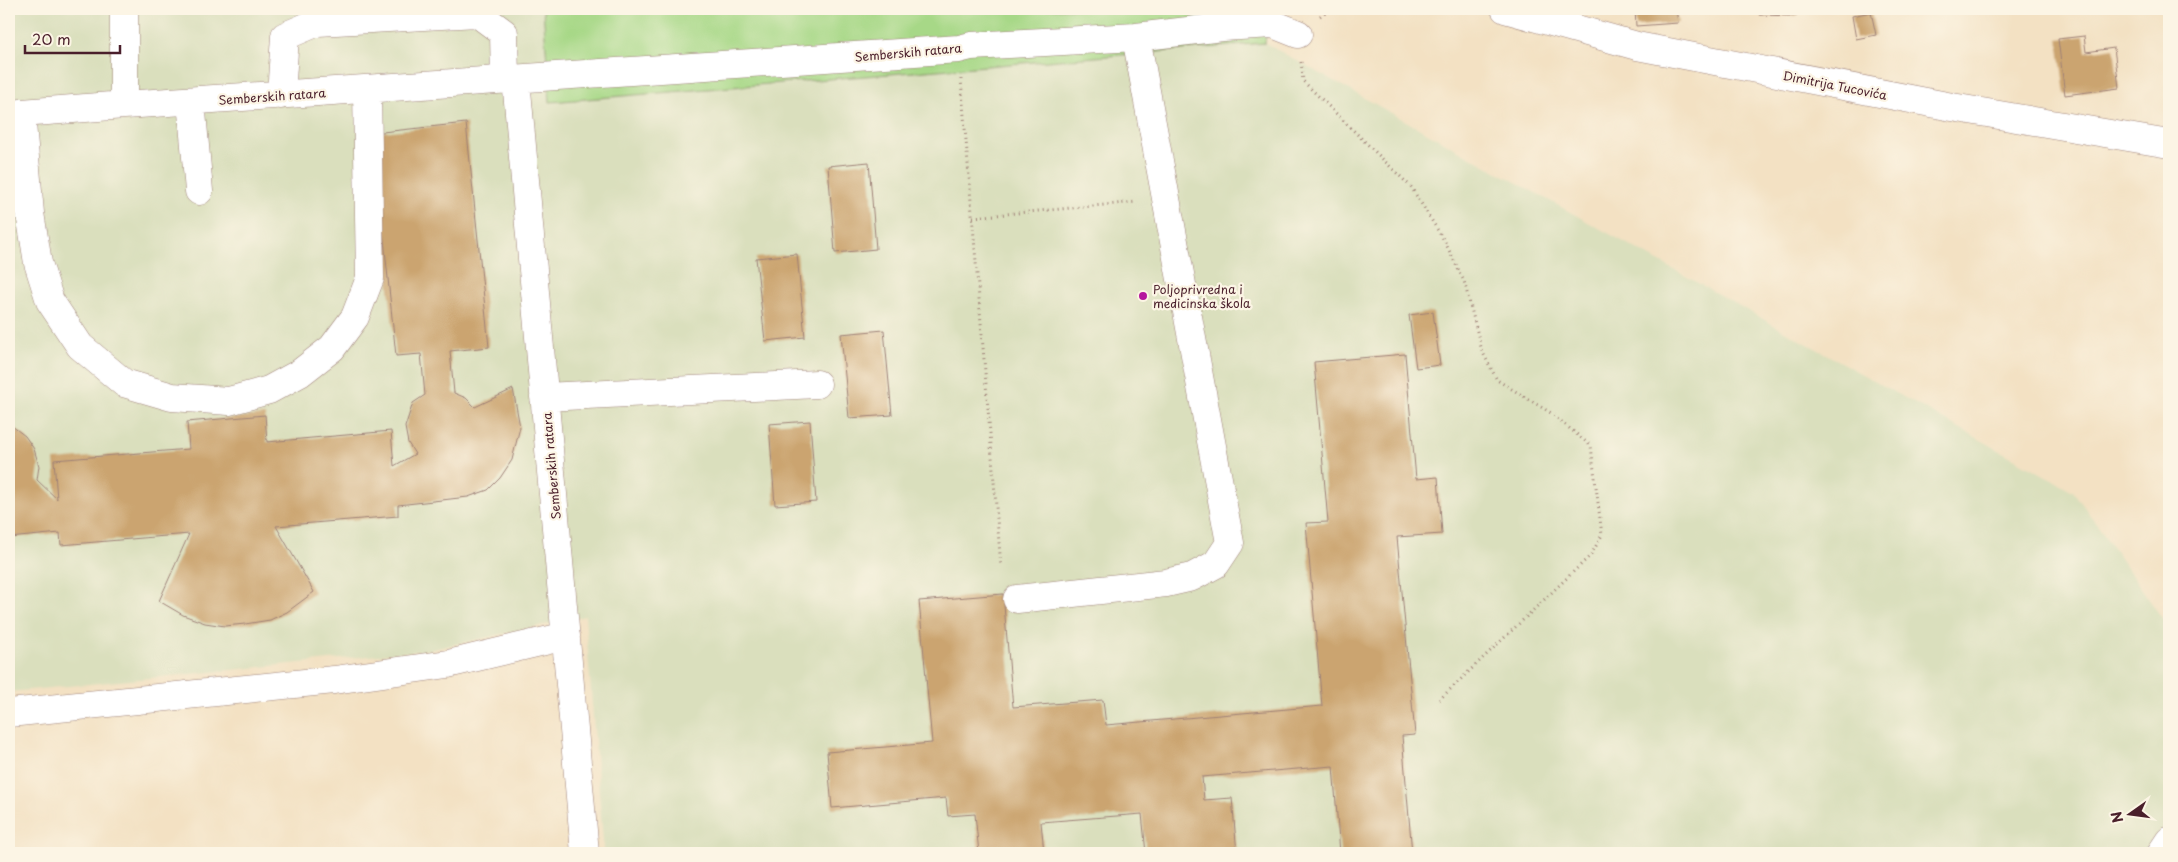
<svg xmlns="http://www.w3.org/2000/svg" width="2178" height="862" viewBox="0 0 2178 862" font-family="'Playpen Sans',sans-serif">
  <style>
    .built { fill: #dadfbd }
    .green { fill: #a7d887; stroke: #787c59 }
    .building { fill: #cba470 }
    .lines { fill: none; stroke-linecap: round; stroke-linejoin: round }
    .minor-casing { stroke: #9e8077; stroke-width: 29 }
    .major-casing { stroke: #9e8077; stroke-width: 29 }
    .path { stroke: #9e8077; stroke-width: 3; stroke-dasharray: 1 4; stroke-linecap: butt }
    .minor { stroke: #fff; stroke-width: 28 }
    .major { stroke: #fff; stroke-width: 28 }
    .poi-dot { fill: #b5179e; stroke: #fcf5e5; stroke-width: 2 }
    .labels { text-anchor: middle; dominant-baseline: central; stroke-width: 4.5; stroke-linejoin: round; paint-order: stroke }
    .street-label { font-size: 12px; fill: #4a1f2b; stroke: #fcf5e5 }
    .poi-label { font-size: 12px; fill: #4a1f2b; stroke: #fcf5e5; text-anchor: start }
  </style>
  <rect width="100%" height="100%" fill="#fcf5e5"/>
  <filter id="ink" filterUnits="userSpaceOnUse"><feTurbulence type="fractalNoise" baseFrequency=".02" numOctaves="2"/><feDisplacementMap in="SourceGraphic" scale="10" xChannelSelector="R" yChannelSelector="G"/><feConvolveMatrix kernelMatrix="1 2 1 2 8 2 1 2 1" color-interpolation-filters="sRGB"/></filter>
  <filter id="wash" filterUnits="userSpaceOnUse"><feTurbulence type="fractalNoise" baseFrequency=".0096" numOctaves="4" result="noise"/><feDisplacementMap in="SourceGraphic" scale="20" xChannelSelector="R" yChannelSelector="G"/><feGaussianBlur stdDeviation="1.12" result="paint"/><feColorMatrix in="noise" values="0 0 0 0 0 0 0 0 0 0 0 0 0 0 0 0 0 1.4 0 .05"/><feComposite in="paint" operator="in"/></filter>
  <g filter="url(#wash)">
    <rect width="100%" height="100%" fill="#f3e1c3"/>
    <path class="built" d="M9 9H543L550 102 1265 43 2073 491 2169 628V853H604L585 616 429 650 9 692Z"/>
    <path class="green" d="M543 9H1270L1265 43 550 102Z"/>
    <g id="blocks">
      <path class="building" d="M1635 9H1676L1678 23 1636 26Z
        M1760 9H1797L1796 16 1759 15Z
        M1871 12 1876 35 1856 39 1852 16Z
        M2084 36 2086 52 2114 48 2119 88 2065 95 2058 39Z
        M466 123 489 347 450 351 454 393 466 398 475 407 513 389 520 427 512 460 500 478 488 490 468 497 398 505V516L276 526 314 592 287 612 270 620 245 624 225 626 205 623 183 615 159 601 189 534 61 545 60 533 9 538V394H12V426L25 436 34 449 39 466 37 480 57 499 54 460 189 449 187 422 265 415 267 442 391 431 394 466 415 454 408 443 405 427 413 403 425 395 421 354 396 356 373 133Z
        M869 162 876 249 835 253 828 166Z
        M797 254 805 337 765 341 756 258Z
        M1433 312 1440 365 1416 368 1409 315Z
        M884 330 892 415 849 418 841 334Z
        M1405 354 1416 479 1438 477 1442 534 1397 537 1415 735 1402 736 1412 853H1340L1333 766 1202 777 1204 800 1232 798 1237 853H1146L1142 814 1041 822 1044 853H979L975 814 948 816 946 798 832 808 827 752 932 743 919 601 1003 594 1013 707 1103 700 1106 725 1322 706 1306 523 1328 522 1314 362Z
        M810 421 816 502 775 505 769 424Z"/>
    </g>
  </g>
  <g filter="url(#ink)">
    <use href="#blocks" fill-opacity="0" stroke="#9e8077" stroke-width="1"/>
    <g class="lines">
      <g class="minor-casing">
        <path id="minor" d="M124 9V105L959 49 971 46 1136 37 1223 27 1273 24 1298 34
          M516 79 585 853
          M281 95 285 36 318 22 477 13 504 33 505 80
          M191 101 199 191
          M21 113 30 213 38 263 50 301 80 346 124 383 172 397 229 401 269 390 300 373 332 348 355 317 370 278 367 89
          M9 114 124 105
          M544 397 817 384
          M1017 599 1166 583 1192 577 1216 564 1230 543 1136 37
          M9 713 334 680 448 664 566 636
          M2161 853 2169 841"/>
      </g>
      <g class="major-casing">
        <path id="major" d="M1505 9 1637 46 1952 107 2169 144"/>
      </g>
      <path class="path" d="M1320 16 1330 9
        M1301 62 1303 81 1411 187 1445 242 1464 281 1482 351 1497 380 1551 413 1591 446 1602 535 1591 555 1439 700
        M961 79 1001 567
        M973 217 1137 202"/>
      <use href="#minor" class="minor"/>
      <use href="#major" class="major"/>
    </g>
  </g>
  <circle class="poi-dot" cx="1143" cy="296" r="5"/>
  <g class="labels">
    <g class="street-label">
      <text transform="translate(908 52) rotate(-5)">Semberskih ratara</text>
      <text transform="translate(1835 85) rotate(11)">Dimitrija Tucovića</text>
      <text transform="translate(272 96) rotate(-4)">Semberskih ratara</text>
      <text transform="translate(551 466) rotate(-95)">Semberskih ratara</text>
    </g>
    <g class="poi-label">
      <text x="1153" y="289">Poljoprivredna i<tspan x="1153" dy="14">medicinska škola</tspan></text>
    </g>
  </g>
  <rect width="2178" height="862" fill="none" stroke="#fcf5e5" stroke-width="30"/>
  <g transform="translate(2130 814) rotate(256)" stroke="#fcf5e5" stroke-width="4" paint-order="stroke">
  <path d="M0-4L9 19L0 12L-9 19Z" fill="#4a1f2b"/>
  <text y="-8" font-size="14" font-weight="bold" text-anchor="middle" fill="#4a1f2b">N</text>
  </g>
  <path d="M25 45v8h95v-8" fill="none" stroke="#4a1f2b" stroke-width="2.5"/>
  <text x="32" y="45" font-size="15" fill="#4a1f2b" stroke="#fcf5e5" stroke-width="4" paint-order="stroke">20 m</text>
</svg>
